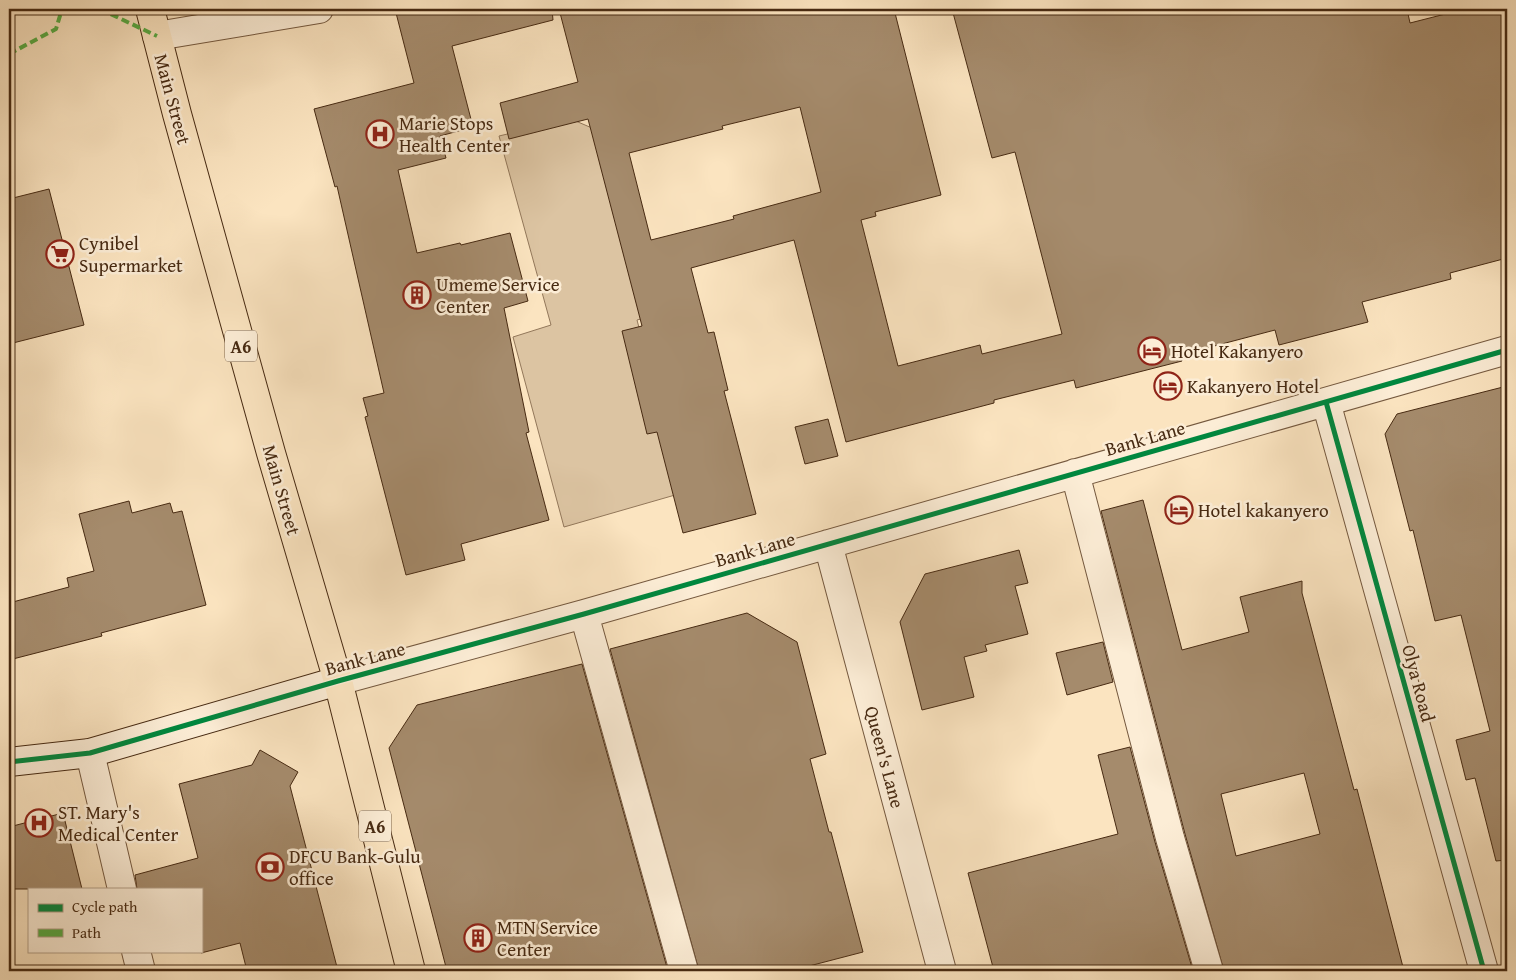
<svg xmlns="http://www.w3.org/2000/svg" width="1516" height="980" viewBox="0 0 1516 980" font-family="'Gentium Book Plus',serif">
  <style>
    .green { fill: #dcc4a2; stroke: #92775a }
    .building { fill: #a58b6c; stroke: #472a12; fill-rule: evenodd }
    .lines { fill: none; stroke-linecap: round; stroke-linejoin: round }
    .street-casing { stroke: #74583e; stroke-width: 30 }
    .secondary-casing { stroke: #472a12; stroke-width: 30 }
    .primary-casing { stroke: #472a12; stroke-width: 30 }
    .street { stroke: #fcedd6; stroke-width: 28 }
    .secondary { stroke: #fcedd6; stroke-width: 28 }
    .primary { stroke: #fbe4c0; stroke-width: 28 }
    .quiet { stroke: #56ab42; stroke-width: 4; stroke-dasharray: 8 4; stroke-linecap: butt }
    .cycleway-casing { stroke: #fcedd6; stroke-width: 8 }
    .cycleway { stroke: #00873e; stroke-width: 5 }
    .labels { text-anchor: middle; dominant-baseline: central; stroke-width: 5; stroke-linejoin: round; paint-order: stroke }
    .shield { fill: #fcedd6; stroke: #7d644d; stroke-width: 1 }
    .shield-label { font-size: 18px; font-weight: bold; fill: #472a12 }
    .street-label { font-size: 19px; fill: #472a12; stroke: #fcedd6 }
    .poi-label { font-size: 19px; fill: #472a12; stroke: #fcedd6; text-anchor: start }
  </style>
  <rect width="100%" height="100%" fill="#fbe4c0"/>
  <filter id="stains"><feTurbulence type="fractalNoise" baseFrequency=".004" numOctaves="4"/><feColorMatrix values="0 0 0 0 .2 0 0 0 0 .09 0 0 0 0 .02 0 0 0 .5 -.17"/></filter>
  <radialGradient id="worn" r=".72"><stop offset=".6" stop-color="#630" stop-opacity="0"/><stop offset="1" stop-color="#630" stop-opacity=".3"/></radialGradient>
  <path class="green" d="M571 119 599 131 652 316 637 320 682 493 564 527 513 337 551 325 499 136Z"/>
  <path class="building" d="M395 9H552L553 20 452 46 473 127 440 136 446 158 398 170 417 253 460 243 461 245 510 233 528 301 504 308 529 432 526 433 549 520 461 544 465 560 406 575 365 417 368 416 363 398 384 393 337 186 335 187 314 109 414 83Z
    M559 9H894L941 195 875 212 876 216 861 220 898 366 980 345 982 354 1062 334 1015 152 992 158 952 9H1407L1410 23 1465 9H1507V258L1450 273 1451 279 1362 302 1368 322 1279 345 1275 330 1180 355 1182 361 1076 388 1074 380 994 400V403L846 442 794 240 691 268 708 333 714 332 728 390 724 391 756 514 683 533 657 432 647 434 622 331 642 326 588 119 509 139 500 103 578 82ZM800 107 821 192 733 216 734 219 651 240 629 153 723 129 722 126Z
    M49 189 84 325 9 344V199Z
    M1507 386V860L1496 861 1475 778 1466 780 1456 740 1490 731 1461 615 1435 621 1413 530 1410 531 1385 434 1397 414Z
    M828 419 838 456 805 464 795 427Z
    M1143 500 1182 650 1249 632 1240 597 1302 581V593L1354 790 1357 789 1404 971H1224L1185 834 1101 511ZM1304 773 1320 834 1236 856 1221 794Z
    M129 501 132 513 170 503 173 513 182 511 206 605 101 633 102 636 9 660V603L69 587 67 578 94 571 79 514Z
    M1019 550 1028 583 1015 586 1028 634 985 645 987 651 964 657 974 697 922 710 900 622 925 574Z
    M747 613 797 642 826 754 810 759 829 832H831L863 952 790 971H699L610 649Z
    M1103 642 1113 682 1067 695 1056 653Z
    M582 664 668 971H447L389 748 417 705Z
    M1130 747 1155 842 1193 971H994L968 873 1118 834 1098 755Z
    M260 750 298 772 290 786 338 971H247L240 943 201 953V889H137L135 875 198 858 179 784 252 765Z
    M63 813 82 889H9V827Z"/>
  <g class="lines">
    <g class="street-casing">
      <path id="street" d="M157 36 319 9
        M1326 402 1484 971
        M1075 473 1170 838 1209 971
        M828 544 942 971
        M584 614 684 971
        M338 681 584 614 1507 350
        M90 753 122 889
        M136 951 141 971"/>
    </g>
    <g class="secondary-casing">
      <path id="secondary" d="M9 762 90 753 338 681"/>
    </g>
    <g class="primary-casing">
      <path id="primary" d="M150 9 177 114 271 453 338 681 411 971"/>
    </g>
    <use href="#street" class="street"/>
    <use href="#secondary" class="secondary"/>
    <use href="#primary" class="primary"/>
    <path class="quiet" d="M100 9 157 36
      M9 54 56 29 62 9"/>
    <g class="cycleway-casing">
      <path id="cycleway" d="M1326 402 1484 971
        M9 762 90 753 338 681 584 614 1507 350"/>
    </g>
    <use href="#cycleway" class="cycleway"/>
  </g>
  <defs>
    <g id="hospital-ring" transform="scale(1.4375)"><circle r="9.5" fill="#fcedd6" stroke="#8f2418" stroke-width="1.5"/><path d="M-5-5h3v3.5h4V-5h3V5h-3V1.5h-4V5h-3Z" fill="#8f2418"/></g>
    <g id="supermarket-ring" transform="scale(1.4375)"><circle r="9.5" fill="#fcedd6" stroke="#8f2418" stroke-width="1.5"/><path d="M-6-5.5h2.5l.6 2H6L4.5 2H-2.5L-4.4-4H-6ZM-1.5 3.2a1.3 1.3 0 1 0 .1 0ZM3 3.2a1.3 1.3 0 1 0 .1 0Z" fill="#8f2418"/></g>
    <g id="building-ring" transform="scale(1.4375)"><circle r="9.5" fill="#fcedd6" stroke="#8f2418" stroke-width="1.5"/><path d="M-4-6H4V6H1V3H-1V6H-4ZM-2.5-4.3h1.7v1.8h-1.7ZM.8-4.3h1.7v1.8H.8ZM-2.5-1h1.7V.8h-1.7ZM.8-1h1.7V.8H.8Z" fill="#8f2418"/></g>
    <g id="hotel-ring" transform="scale(1.4375)"><circle r="9.5" fill="#fcedd6" stroke="#8f2418" stroke-width="1.5"/><path d="M-6-4.5h1.5V1H6V5H4.5V3h-9V5H-6ZM-4 0a1.8 1.8 0 1 1 3.6 0ZM.5 0V-2.5h3Q6-2.5 6 0Z" fill="#8f2418"/></g>
    <g id="bank-ring" transform="scale(1.4375)"><circle r="9.5" fill="#fcedd6" stroke="#8f2418" stroke-width="1.5"/><path d="M-6-4H6V4H-6ZM0-2.3a2.3 2.3 0 1 0 0 4.6a2.3 2.3 0 1 0 0-4.6Z" fill="#8f2418"/></g>
  </defs>
  <g fill-rule="evenodd">
    <use href="#hospital-ring" x="380" y="134"/>
    <use href="#supermarket-ring" x="60" y="254"/>
    <use href="#building-ring" x="417" y="295"/>
    <use href="#hotel-ring" x="1152" y="351"/>
    <use href="#hotel-ring" x="1168" y="386"/>
    <use href="#hotel-ring" x="1179" y="510"/>
    <use href="#hospital-ring" x="39" y="823"/>
    <use href="#bank-ring" x="270" y="867"/>
    <use href="#building-ring" x="478" y="938"/>
  </g>
  <g class="labels">
    <g class="shield">
      <rect x="225" y="330.5" width="32" height="31" rx="4"/>
      <rect x="359" y="810.5" width="32" height="31" rx="4"/>
    </g>
    <g class="shield-label">
      <text x="241" y="346">A6</text>
      <text x="375" y="826">A6</text>
    </g>
    <g class="street-label">
      <text transform="translate(173 99) rotate(75)">Main Street</text>
      <text transform="translate(1145 438) rotate(-16)">Bank Lane</text>
      <text transform="translate(282 490) rotate(74)">Main Street</text>
      <text transform="translate(755 549) rotate(-16)">Bank Lane</text>
      <text transform="translate(365 658) rotate(-15)">Bank Lane</text>
      <text transform="translate(1419 683) rotate(75)">Olya Road</text>
      <text transform="translate(885 757) rotate(75)">Queen's Lane</text>
    </g>
    <g class="poi-label">
      <text x="399" y="123">Marie Stops<tspan x="399" dy="22">Health Center</tspan></text>
      <text x="79" y="243">Cynibel<tspan x="79" dy="22">Supermarket</tspan></text>
      <text x="436" y="284">Umeme Service<tspan x="436" dy="22">Center</tspan></text>
      <text x="1171" y="351">Hotel Kakanyero</text>
      <text x="1187" y="386">Kakanyero Hotel</text>
      <text x="1198" y="510">Hotel kakanyero</text>
      <text x="58" y="812">ST. Mary's<tspan x="58" dy="22">Medical Center</tspan></text>
      <text x="289" y="856">DFCU Bank-Gulu<tspan x="289" dy="22">office</tspan></text>
      <text x="497" y="927">MTN Service<tspan x="497" dy="22">Center</tspan></text>
    </g>
  </g>
  <rect width="1516" height="980" fill="none" stroke="#fbe4c0" stroke-width="30"/>
  <rect x="10" y="10" width="1496" height="960" fill="none" stroke="#472a12" stroke-width="2.5"/>
  <rect x="15" y="15" width="1486" height="950" fill="none" stroke="#472a12"/>
  <rect x="28" y="888" width="175" height="65" fill="#fcedd6" stroke="#b49f88"/>
  <rect x="38" y="904" width="25" height="8" fill="#00873e" stroke="#b49f88"/>
  <text x="72" y="912" font-size="15" fill="#472a12">Cycle path</text>
  <rect x="38" y="929" width="25" height="8" fill="#56ab42" stroke="#b49f88"/>
  <text x="72" y="938" font-size="15" fill="#472a12">Path</text>
  <rect width="100%" height="100%" filter="url(#stains)"/>
  <rect width="100%" height="100%" fill="url(#worn)"/>
</svg>
